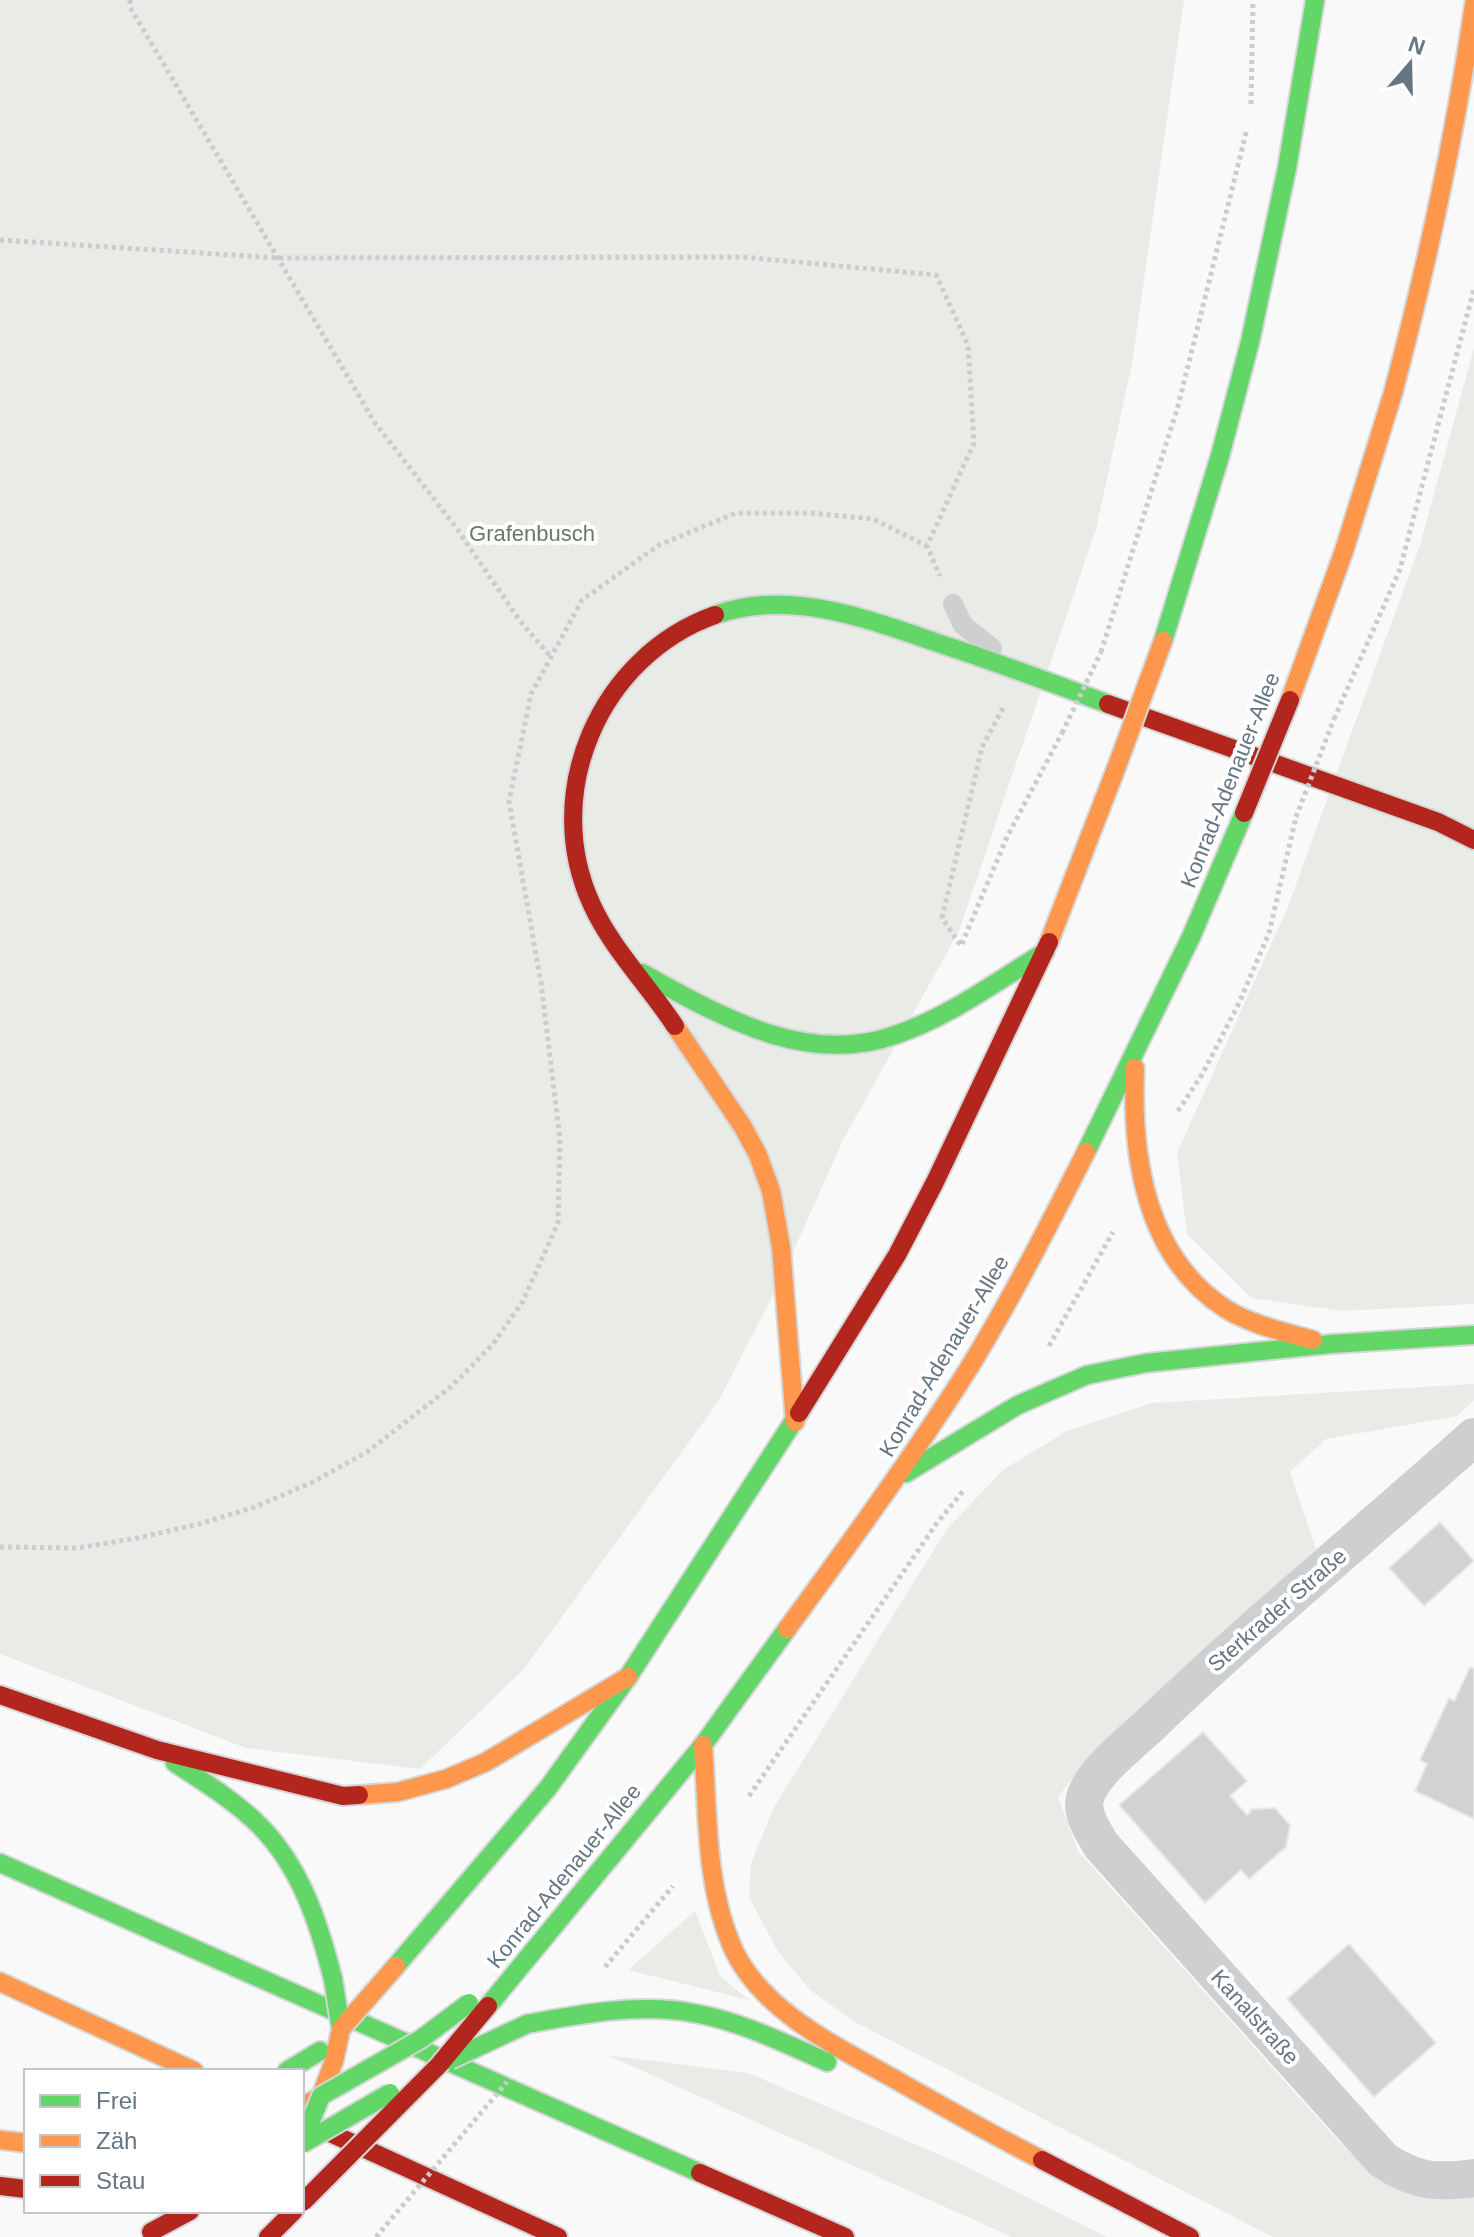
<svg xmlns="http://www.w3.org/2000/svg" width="1474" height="2237" viewBox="0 0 1474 2237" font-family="Helvetica,sans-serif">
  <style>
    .green { fill: #e8ebe6 }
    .building { fill: #d0d2d3; stroke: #e8e8e8; stroke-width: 2 }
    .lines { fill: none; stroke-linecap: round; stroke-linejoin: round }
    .fast-casing { stroke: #d5d6d7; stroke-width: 22 }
    .slow-casing { stroke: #d5d6d7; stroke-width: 22 }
    .jam-casing { stroke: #d5d6d7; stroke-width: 22 }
    .path { stroke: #cbcccd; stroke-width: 5; stroke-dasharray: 4 4; stroke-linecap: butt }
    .lane { stroke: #cecfd0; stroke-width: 20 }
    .street { stroke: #cecfd0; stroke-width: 38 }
    .fast { stroke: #63d668; stroke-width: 18 }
    .slow { stroke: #ff974d; stroke-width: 18 }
    .jam { stroke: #b3261e; stroke-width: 18 }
    .fast-bridge-casing { stroke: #d5d6d7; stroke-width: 22; stroke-linecap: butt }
    .slow-bridge-casing { stroke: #d5d6d7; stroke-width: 22; stroke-linecap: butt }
    .jam-bridge-casing { stroke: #d5d6d7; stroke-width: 22; stroke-linecap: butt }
    .path-bridge { stroke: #cbcccd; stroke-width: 5; stroke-dasharray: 4 4; stroke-linecap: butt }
    .fast-bridge { stroke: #63d668; stroke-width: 18 }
    .slow-bridge { stroke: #ff974d; stroke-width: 18 }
    .jam-bridge { stroke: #b3261e; stroke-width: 18 }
    .labels { text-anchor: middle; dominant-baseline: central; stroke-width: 8; stroke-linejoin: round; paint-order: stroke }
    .park-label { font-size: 22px; fill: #687a64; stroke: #fff }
    .street-label { font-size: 22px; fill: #657683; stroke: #fff }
  </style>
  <rect width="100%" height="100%" fill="#f9f9f9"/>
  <path class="green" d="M0 0H1184L1132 364 1096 529 959 931 843 1140 779 1283 718 1402 524 1669 420 1769 246 1748 0 1654Z
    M1474 348V1304L1342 1311 1251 1298 1187 1234 1177 1153 1287 909 1420 545Z
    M1474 1384V1400L1457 1416 1326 1439 1290 1472 1316 1549 1085 1762 1058 1797 1078 1851 1340 2143 1374 2173 1474 2196V2237H1273L853 2021 810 1990 777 1950 749 1897 751 1863 774 1807 947 1529 1003 1470 1067 1431 1152 1403Z
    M695 1911 720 1976 749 2000 628 1970Z
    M607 2055 748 2073 961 2164 1107 2237H1012Z"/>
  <path class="building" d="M1440 1522 1474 1561 1424 1606 1389 1568Z
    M1470 1667 1474 1669V1819L1415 1791 1427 1764 1420 1760 1449 1698 1454 1701Z
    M1203 1732 1247 1781 1230 1796 1247 1815 1252 1809 1275 1808 1290 1825 1286 1847 1249 1879 1241 1870 1205 1903 1119 1805Z
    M1349 1944 1436 2043 1374 2097 1287 1999Z"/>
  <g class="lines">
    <g class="fast-casing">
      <path id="fast" d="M1250 342 1287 168 1315 0
        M715 615C793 587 874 622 947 646 1001 664 1055 684 1108 704
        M1163 641 1220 456 1250 342
        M642 973C719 1015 805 1067 895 1035 949 1017 997 981 1045 952
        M1086 1152 1191 937 1244 813
        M906 1473 1018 1405 1087 1375 1146 1363 1331 1344 1474 1335
        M175 1763C204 1782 235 1801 259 1825 301 1867 319 1924 333 1979
        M0 1863 700 2173
        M396 1966 548 1788 628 1677 799 1413
        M488 2006 703 1745 787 1629
        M527 2024C581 2014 638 2003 693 2013 740 2021 784 2043 827 2062
        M287 2071 320 2051"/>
    </g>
    <g class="slow-casing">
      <path id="slow" d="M1393 393C1427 265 1455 136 1474 5
        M1290 700 1344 551 1393 393
        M1049 942 1117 766
        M675 1026 743 1127 758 1155 771 1191 781 1247 795 1422
        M1135 1068C1131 1157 1145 1257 1226 1309 1252 1325 1284 1332 1313 1340
        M787 1629C850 1543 912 1458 969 1368 1012 1298 1049 1225 1086 1152
        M703 1745C708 1811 705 1882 731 1944 759 2011 838 2047 898 2081 945 2108 993 2135 1042 2160
        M359 1795 398 1792 446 1779 486 1762 628 1677
        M0 1982 194 2071
        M302 2107 321 2096 334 2061 341 2029
        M0 2140 26 2143"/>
    </g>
    <g class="jam-casing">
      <path id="jam" d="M1108 704 1438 822 1474 840
        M675 1026C649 986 612 949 592 905 540 793 600 656 715 615
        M799 1413 897 1255 935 1182 1049 942
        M0 1695 157 1750 343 1796 359 1795
        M326 2131 558 2237
        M1042 2160 1190 2237
        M700 2173 845 2237
        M0 2186 26 2189
        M151 2232 190 2211
        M268 2237 294 2211"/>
    </g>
    <path class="path" d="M130 0V7L375 423 455 526 520 621 551 657
      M1251 104 1253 0
      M0 240 279 258 743 257 936 275 968 345 974 443 927 546 940 576
      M1101 652 1178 406 1247 129
      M1003 708 982 747 942 918 961 946 1007 837 1062 733
      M1334 719 1400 569 1474 289
      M1178 1111 1203 1073 1239 1003 1269 933 1296 817
      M1049 1346 1113 1232
      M0 1547 77 1548 138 1538 199 1524 255 1507 313 1482 367 1452 453 1385 493 1344 523 1301 558 1223 560 1139 541 983 509 801 531 694 582 600 659 545 736 513H810L873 519 927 546
      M749 1796 937 1523 964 1490
      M605 1967 673 1886"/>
    <path class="lane" d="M953 604 963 625 992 648"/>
    <path class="street" d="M1474 1437C1367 1533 1255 1624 1151 1724 1132 1742 1094 1771 1086 1795 1079 1812 1093 1831 1101 1845L1383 2160C1416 2182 1436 2183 1474 2178"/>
    <use href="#fast" class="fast"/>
    <use href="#slow" class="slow"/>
    <use href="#jam" class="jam"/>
    <g class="fast-bridge-casing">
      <path id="fast-bridge" d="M333 1979 341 2029
        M450 2060 527 2024
        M302 2143 321 2096 421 2039 469 2003
        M302 2144 390 2093"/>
    </g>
    <g class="slow-bridge-casing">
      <path id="slow-bridge" d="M1117 766 1163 641
        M341 2029 396 1966"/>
    </g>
    <g class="jam-bridge-casing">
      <path id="jam-bridge" d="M1244 813 1290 700
        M303 2202 439 2065 488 2006"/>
    </g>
    <path class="path-bridge" d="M1062 733 1101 652
      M1296 817 1334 719
      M376 2237 507 2082"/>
    <use href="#fast-bridge" class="fast-bridge"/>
    <use href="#slow-bridge" class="slow-bridge"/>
    <use href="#jam-bridge" class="jam-bridge"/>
  </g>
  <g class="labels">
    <g class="park-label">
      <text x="532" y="533">Grafenbusch</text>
    </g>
    <g class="street-label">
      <text transform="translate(1230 780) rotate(-68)">Konrad-Adenauer-Allee</text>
      <text transform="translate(944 1356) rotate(-59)">Konrad-Adenauer-Allee</text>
      <text transform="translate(1277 1610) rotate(-41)">Sterkrader Straße</text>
      <text transform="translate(564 1876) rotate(-51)">Konrad-Adenauer-Allee</text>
      <text transform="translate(1255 2017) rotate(48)">Kanalstraße</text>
    </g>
  </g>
  <rect x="24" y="2069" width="280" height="144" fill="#ffffff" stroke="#c1c8cd" stroke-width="2"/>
  <rect x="40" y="2095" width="40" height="12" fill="#63d668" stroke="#c1c8cd" stroke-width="2"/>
  <text x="96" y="2109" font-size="24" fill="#657683">Frei</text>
  <rect x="40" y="2135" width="40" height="12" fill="#ff974d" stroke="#c1c8cd" stroke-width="2"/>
  <text x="96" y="2149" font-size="24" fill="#657683">Zäh</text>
  <rect x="40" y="2175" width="40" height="12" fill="#b3261e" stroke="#c1c8cd" stroke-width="2"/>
  <text x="96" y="2189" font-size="24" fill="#657683">Stau</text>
  <g transform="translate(1410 64) rotate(20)" stroke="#ffffff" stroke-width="6" paint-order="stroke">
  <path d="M0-6L14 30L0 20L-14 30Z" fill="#657683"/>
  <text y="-12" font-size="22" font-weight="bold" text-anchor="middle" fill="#657683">N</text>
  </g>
</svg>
